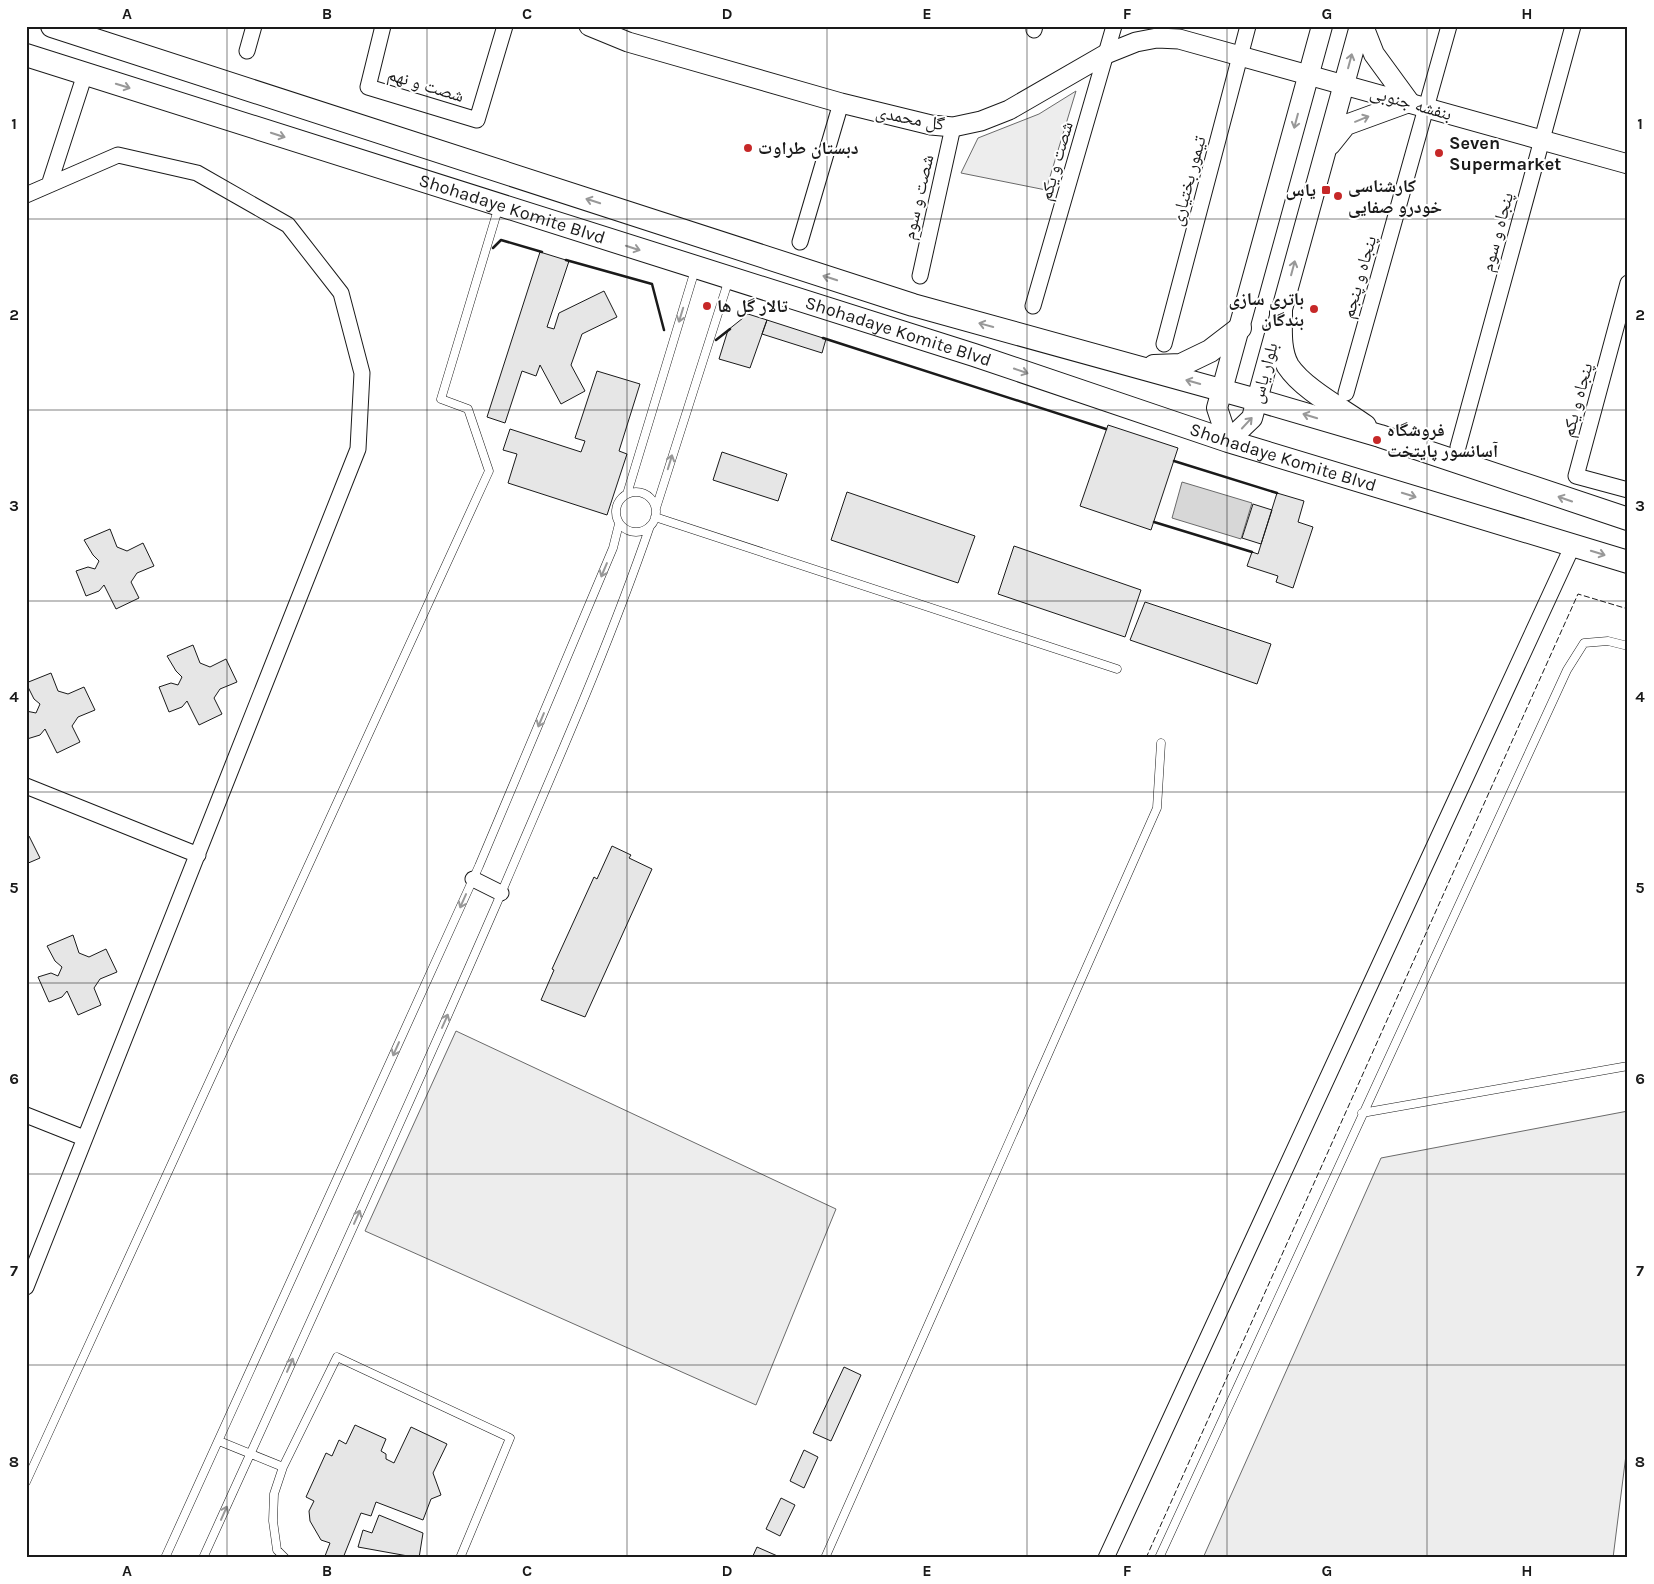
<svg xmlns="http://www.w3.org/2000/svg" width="1654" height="1584" viewBox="0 0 1654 1584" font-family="Karla,'Noto Naskh Arabic',sans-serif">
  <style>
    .built { fill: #ededed; stroke: #6a6a6a }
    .water { fill: #d7d7d7; stroke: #6a6a6a }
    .building { fill: #e6e6e6; stroke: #1a1a1a }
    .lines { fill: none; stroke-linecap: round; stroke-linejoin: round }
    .service-casing { stroke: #1a1a1a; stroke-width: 9 }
    .minor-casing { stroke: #1a1a1a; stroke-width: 17 }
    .tertiary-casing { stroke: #1a1a1a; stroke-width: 21 }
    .secondary-casing { stroke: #1a1a1a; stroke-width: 22 }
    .primary-casing { stroke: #1a1a1a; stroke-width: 24 }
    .service { stroke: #fff; stroke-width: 8 }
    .minor { stroke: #fff; stroke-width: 15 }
    .tertiary { stroke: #fff; stroke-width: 19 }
    .secondary { stroke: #fff; stroke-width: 20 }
    .primary { stroke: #fff; stroke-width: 22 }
    .fence { stroke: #1a1a1a; stroke-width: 1; stroke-dasharray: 6 2.5; stroke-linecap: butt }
    .wall { stroke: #1a1a1a; stroke-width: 2.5 }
    .oneway { stroke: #989898 }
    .grid { fill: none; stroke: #1a1a1a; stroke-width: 1; stroke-opacity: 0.55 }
    .poi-dot { fill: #c62828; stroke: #fff; stroke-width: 2 }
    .labels { text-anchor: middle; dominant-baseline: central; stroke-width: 4; stroke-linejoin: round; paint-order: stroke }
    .street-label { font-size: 18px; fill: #1a1a1a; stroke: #fff }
    .poi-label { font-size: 18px; font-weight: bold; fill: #1a1a1a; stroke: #fff; text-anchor: start }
    .neatline { fill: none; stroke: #1a1a1a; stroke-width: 2 }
    .grid-label { font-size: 16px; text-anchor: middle; font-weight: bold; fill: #1a1a1a }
  </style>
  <rect width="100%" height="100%" fill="#fff"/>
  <path class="built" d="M1076 91 1046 190 961 173 978 138 1039 114Z
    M456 1031 836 1209 756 1405 365 1231Z
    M1628 1111V1439L1613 1558H1203L1381 1158Z"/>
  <path class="water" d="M1182 482 1252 503 1241 539 1172 518Z"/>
  <path class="building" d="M540 252 569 261 547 327 554 329 559 313 604 291 617 317 582 334 571 365 585 391 561 404 540 365 536 376 522 371 505 423 487 417Z
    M748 314 767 320 750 368 719 359 728 330Z
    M767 320 826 339 822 353 762 334Z
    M597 371 640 384 619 451 627 454 607 515 508 483 517 454 503 450 510 429 581 452 585 441 575 438Z
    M1108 425 1178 448 1151 530 1080 506Z
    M722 452 787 474 778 501 713 480Z
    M847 492 975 536 958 583 831 540Z
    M1277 493 1304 501 1298 522 1313 527 1293 588 1276 582 1278 576 1247 566 1252 552 1258 554Z
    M1253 504 1272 510 1261 544 1242 538Z
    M110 529 117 547 127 551 143 543 154 566 137 573 131 582 139 598 116 609 104 585 99 591 86 596 76 571 88 567 95 569 99 561 93 555 84 540Z
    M1014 546 1141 590 1125 637 998 594Z
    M1145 602 1271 644 1257 684 1130 640Z
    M193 645 200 663 210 667 226 659 237 682 220 689 214 698 222 714 199 725 187 701 182 707 169 712 159 687 171 683 178 685 182 677 176 671 167 656Z
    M51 673 58 691 68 694 84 687 95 710 78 717 72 726 80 742 57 753 45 729 40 735 27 739 26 737V711L36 713 40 704 34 699 26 683Z
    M29 836 40 858 26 864V837Z
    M612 846 631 855 629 858 652 869 585 1017 541 1000 554 970 552 969 594 877 597 879Z
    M73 935 79 953 89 957 106 949 117 972 100 979 94 988 101 1005 78 1015 67 991 62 997 49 1002 38 977 51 973 58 976 62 967 55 961 47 946Z
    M844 1367 861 1375 831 1441 813 1433Z
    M355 1425 386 1439 381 1451 386 1454V1459L394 1463 411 1427 447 1444 433 1473 441 1495 431 1499 423 1520 376 1502 371 1516 361 1513 343 1558H330L325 1556 330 1543 321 1540 310 1521 309 1511 314 1501 306 1497 326 1453 332 1456 339 1440 346 1444Z
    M804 1450 818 1457 804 1488 790 1481Z
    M781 1498 795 1505 780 1536 766 1529Z
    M379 1515 423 1533 419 1558 358 1547 363 1530 372 1533Z
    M757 1547 782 1558H752Z"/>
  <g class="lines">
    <g class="service-casing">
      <path id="service" d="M616 512a20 20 0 1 1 40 0a20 20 0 1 1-40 0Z
        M627 494 695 270
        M656 508 729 279
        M655 517 1117 669
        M1362 1113 1628 1066
        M219 1441 283 1467
        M26 1482 489 471 468 409 441 399 499 206
        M165 1558 479 866 613 548 619 524
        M203 1558C302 1340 402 1122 497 903 550 778 606 654 650 526
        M285 1558 277 1550 273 1521 274 1494 283 1467 337 1357 510 1438 460 1558
        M825 1558 1157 808 1161 743
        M1159 1558 1567 670 1584 643 1608 641 1628 646"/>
    </g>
    <g class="minor-casing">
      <path id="minor" d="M383 26 368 87 477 120 505 26
        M1034 30 1035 26
        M247 51 254 26
        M49 185 85 74
        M26 195 118 155 197 173 288 225 341 293 362 373 358 449 26 1287
        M800 242 841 103
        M920 276 953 127
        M1628 283 1576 476 1628 490
        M1033 306 1114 26
        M1164 344 1248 26
        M1346 393 1449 26
        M1458 447 1573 26
        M26 786 198 855
        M473 879 501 893
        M26 1115 84 1138
        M1106 1558 1573 545"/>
    </g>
    <g class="tertiary-casing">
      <path id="tertiary" d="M589 26 628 42 841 103 931 125 953 127 981 121 1009 110 1106 54 1136 42 1157 38 1179 39 1628 164"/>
    </g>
    <g class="secondary-casing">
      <path id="secondary" d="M1322 26 1217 408 1228 441 1252 418 1360 26
        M1330 145 1346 125 1409 102 1374 54 1363 26"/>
    </g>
    <g class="primary-casing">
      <g id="primary">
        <path d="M52 26 913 305 1257 400 1380 436 1628 519"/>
        <path id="s1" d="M26 55 974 355 1228 441 1628 562"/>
        <path d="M1281 312C1281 329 1279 350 1288 366 1303 389 1343 410 1365 426"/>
        <path d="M1154 366 1181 365 1210 351 1240 328"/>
      </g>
    </g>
    <use href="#service" class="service"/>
    <use href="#minor" class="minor"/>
    <use href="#tertiary" class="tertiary"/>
    <use href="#secondary" class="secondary"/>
    <use href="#primary" class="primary"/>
    <path class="fence" d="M1146 1558 1578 594 1628 609"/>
    <path class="wall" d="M493 248 501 240 542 252
      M566 260 652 284 664 330
      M823 338 1106 429
      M716 340 730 329
      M1174 461 1277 493
      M1154 522 1252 552"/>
  </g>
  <defs><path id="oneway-shaft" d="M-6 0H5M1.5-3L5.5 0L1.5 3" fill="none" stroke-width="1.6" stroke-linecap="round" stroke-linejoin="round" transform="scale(1.25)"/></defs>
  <g class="oneway">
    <use href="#oneway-shaft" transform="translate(1350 61) rotate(-75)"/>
    <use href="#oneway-shaft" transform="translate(123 86) rotate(17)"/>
    <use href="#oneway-shaft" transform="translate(1362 119) rotate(-22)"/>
    <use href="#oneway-shaft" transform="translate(1296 121) rotate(105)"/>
    <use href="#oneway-shaft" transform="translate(278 135) rotate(18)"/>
    <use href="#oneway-shaft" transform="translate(593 201) rotate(-162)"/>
    <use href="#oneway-shaft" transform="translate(633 248) rotate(18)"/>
    <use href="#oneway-shaft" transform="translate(1293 268) rotate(-75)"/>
    <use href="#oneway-shaft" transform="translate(830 278) rotate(-162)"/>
    <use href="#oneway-shaft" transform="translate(681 315) rotate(107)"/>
    <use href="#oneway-shaft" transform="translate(986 325) rotate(-165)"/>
    <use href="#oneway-shaft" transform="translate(1021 371) rotate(19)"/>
    <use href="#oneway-shaft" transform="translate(1193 382) rotate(-164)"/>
    <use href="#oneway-shaft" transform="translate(1310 416) rotate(-163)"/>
    <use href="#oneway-shaft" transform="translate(1247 423) rotate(-47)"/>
    <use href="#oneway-shaft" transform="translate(670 462) rotate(-73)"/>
    <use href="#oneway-shaft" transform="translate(1409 495) rotate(17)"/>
    <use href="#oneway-shaft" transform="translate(1565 499) rotate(-161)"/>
    <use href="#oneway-shaft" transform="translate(1598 553) rotate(17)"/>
    <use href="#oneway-shaft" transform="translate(604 570) rotate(113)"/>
    <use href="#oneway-shaft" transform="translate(541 720) rotate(113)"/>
    <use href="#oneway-shaft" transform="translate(463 901) rotate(114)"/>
    <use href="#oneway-shaft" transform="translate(445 1021) rotate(-66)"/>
    <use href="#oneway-shaft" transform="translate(396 1049) rotate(114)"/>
    <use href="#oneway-shaft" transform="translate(357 1217) rotate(-66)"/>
    <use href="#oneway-shaft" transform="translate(290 1365) rotate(-66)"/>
    <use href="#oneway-shaft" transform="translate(224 1513) rotate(-66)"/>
  </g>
  <path class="grid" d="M227 26V1558M427 26V1558M627 26V1558M827 26V1558M1027 26V1558M1227 26V1558M1427 26V1558M26 219H1628M26 410H1628M26 601H1628M26 792H1628M26 983H1628M26 1174H1628M26 1365H1628"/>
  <g class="poi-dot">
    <circle cx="748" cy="148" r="5"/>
    <circle cx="1439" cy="153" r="5"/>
    <rect x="1321" y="185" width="10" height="10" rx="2.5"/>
    <circle cx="1338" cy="196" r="5"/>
    <circle cx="707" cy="306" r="5"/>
    <circle cx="1314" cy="309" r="5"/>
    <circle cx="1377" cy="440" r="5"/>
  </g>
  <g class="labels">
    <g class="street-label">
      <text transform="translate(426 85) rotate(17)">شصت و نهم</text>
      <text transform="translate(1411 103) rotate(16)">بنفشه جنوبی</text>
      <text transform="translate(910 118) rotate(11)">گل محمدی</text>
      <text transform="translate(1056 161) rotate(-74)">شصت و یکم</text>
      <text transform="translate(1188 181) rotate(-75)">تیمور بختیاری</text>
      <text transform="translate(918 197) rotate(-77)">شصت و سوم</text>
      <text stroke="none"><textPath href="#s1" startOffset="510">Shohadaye Komite Blvd</textPath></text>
      <text transform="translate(1497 232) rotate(-75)">پنجاه و سوم</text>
      <text transform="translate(1359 277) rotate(-74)">پنجاه و پنجم</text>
      <text stroke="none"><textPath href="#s1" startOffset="915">Shohadaye Komite Blvd</textPath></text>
      <text transform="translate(1264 373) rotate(-75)">بلوار یاس</text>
      <text transform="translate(1577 400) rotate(-75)">پنجاه و یکم</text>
      <text stroke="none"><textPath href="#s1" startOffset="1320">Shohadaye Komite Blvd</textPath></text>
    </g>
    <g class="poi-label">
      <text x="1449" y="143">Seven<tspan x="1449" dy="21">Supermarket</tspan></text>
      <text x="758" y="148">دبستان طراوت</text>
      <text x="1348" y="186">کارشناسی<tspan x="1348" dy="21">خودرو صفایی</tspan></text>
      <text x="1316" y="190" text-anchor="end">یاس</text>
      <text x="1304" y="299" text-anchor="end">باتری سازی<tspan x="1304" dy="21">بندگان</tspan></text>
      <text x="717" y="306">تالار گل ها</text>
      <text x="1387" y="430">فروشگاه<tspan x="1387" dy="21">آسانسور پایتخت</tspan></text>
    </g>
  </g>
  <rect width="1654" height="1584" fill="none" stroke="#ffffff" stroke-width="55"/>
  <rect x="28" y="28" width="1598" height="1528" class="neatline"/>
  <g class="grid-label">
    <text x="127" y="19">A</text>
    <text x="327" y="19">B</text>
    <text x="527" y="19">C</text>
    <text x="727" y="19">D</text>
    <text x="927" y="19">E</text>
    <text x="1127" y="19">F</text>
    <text x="1327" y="19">G</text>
    <text x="1527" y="19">H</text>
    <text x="14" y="129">1</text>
    <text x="1640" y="129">1</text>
    <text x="14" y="320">2</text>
    <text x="1640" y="320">2</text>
    <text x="14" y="511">3</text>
    <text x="1640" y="511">3</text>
    <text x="14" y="702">4</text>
    <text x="1640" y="702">4</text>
    <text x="14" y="893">5</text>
    <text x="1640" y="893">5</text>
    <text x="14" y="1084">6</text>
    <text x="1640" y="1084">6</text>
    <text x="14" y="1276">7</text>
    <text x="1640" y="1276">7</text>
    <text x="14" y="1467">8</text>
    <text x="1640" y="1467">8</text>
    <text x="127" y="1576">A</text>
    <text x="327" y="1576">B</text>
    <text x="527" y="1576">C</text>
    <text x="727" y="1576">D</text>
    <text x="927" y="1576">E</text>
    <text x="1127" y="1576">F</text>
    <text x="1327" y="1576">G</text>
    <text x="1527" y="1576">H</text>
  </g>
</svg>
